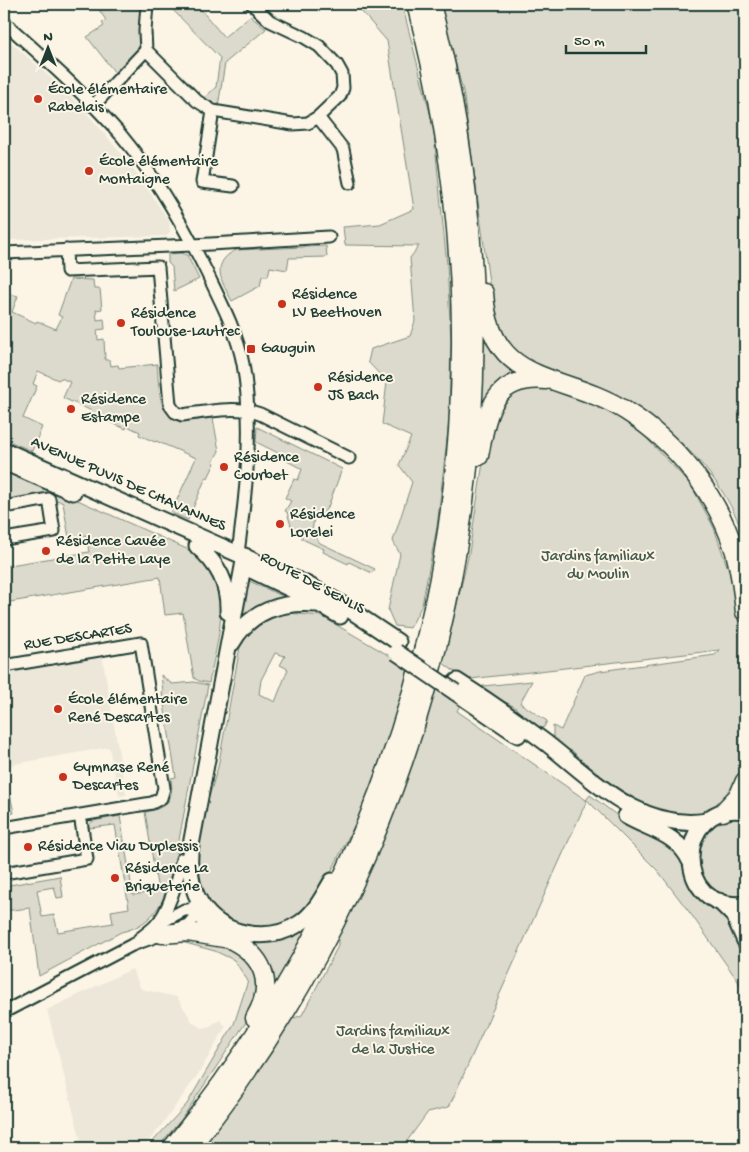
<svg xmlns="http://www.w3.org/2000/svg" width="749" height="1152" viewBox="0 0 749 1152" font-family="'Gochi Hand',sans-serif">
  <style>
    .built { fill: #ece7d8 }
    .green { fill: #dcdacc; stroke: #7e8c80; fill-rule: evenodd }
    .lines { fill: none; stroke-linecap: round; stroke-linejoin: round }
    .minor-casing { stroke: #1f3d34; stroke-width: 15 }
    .major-casing { stroke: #1f3d34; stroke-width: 19 }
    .highway-casing { stroke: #1f3d34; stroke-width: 21 }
    .minor { stroke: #fcf5e5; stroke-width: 11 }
    .major { stroke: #fcf5e5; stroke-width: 15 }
    .highway { stroke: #fcf5e5; stroke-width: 18 }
    .major-bridge-casing { stroke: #1f3d34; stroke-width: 19; stroke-linecap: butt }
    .major-bridge { stroke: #fcf5e5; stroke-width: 15 }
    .poi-dot { fill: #c8321e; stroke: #fcf5e5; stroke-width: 2 }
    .labels { text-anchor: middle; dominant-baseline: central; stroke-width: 4; stroke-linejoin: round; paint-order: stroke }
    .poi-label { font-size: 16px; fill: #1f3d34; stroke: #fcf5e5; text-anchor: start }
    .street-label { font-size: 16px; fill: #1f3d34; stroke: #fcf5e5 }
    .park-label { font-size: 16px; fill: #455c52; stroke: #fcf5e5 }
  </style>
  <rect width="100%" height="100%" fill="#fcf5e5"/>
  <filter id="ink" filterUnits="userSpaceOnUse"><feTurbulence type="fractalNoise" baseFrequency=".02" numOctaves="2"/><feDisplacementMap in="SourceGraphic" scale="10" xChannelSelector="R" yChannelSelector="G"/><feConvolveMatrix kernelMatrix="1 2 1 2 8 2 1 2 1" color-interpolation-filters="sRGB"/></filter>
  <g filter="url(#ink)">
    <path class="built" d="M4 36 61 87 85 111 125 158 141 179 169 221 170 232 166 236 4 240V215L7 212 4 203Z
      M102 655 126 795 119 796 109 747 4 766V671Z
      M132 969 141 989 177 997 193 1023 202 1028 208 1027 220 1020 226 1026 199 1073 161 1126 143 1148H83L78 1144 81 1141 47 1010Z"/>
    <path class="green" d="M95 4H142L139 29V51L119 74H116L87 37 104 26 102 23 106 20Z
      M167 4H196L224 37 250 16 266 29 225 63 218 107H214L203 99 216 87 220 58Z
      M355 4H402L433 125 447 265 451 340 449 421 437 527 422 605 410 628 395 626 388 610 400 554 393 541 412 482 399 465 411 437 382 424 387 382 368 362 371 349 410 336 415 321 410 258 419 246 345 245 343 227 380 224 414 209 387 41Z
      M440 4H745V539C720 465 661 418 592 384 577 376 557 375 541 369 534 367 508 350 503 344 498 339 496 326 494 319L463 91Z
      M326 246 327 257 289 258 287 270 270 267 268 276H262L260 286 232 301C221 281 210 263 236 250Z
      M180 253 187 255 199 279 174 291 172 267 168 263V254Z
      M71 279 93 280 94 289H100L102 309 96 310 97 320 104 319 105 329 97 330 98 340 104 339 105 360H110L111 366 118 365 119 368 157 364C159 380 157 411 174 418 185 423 202 419 213 418L219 451 213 462 215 463 208 478 206 477 188 520 171 513 196 458 156 441 155 442 139 435 140 432 127 426 126 429 91 414 92 411 63 398 70 382 61 378 58 380 38 371 33 384 37 386 23 418 42 427 32 451 4 439V292L18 296 12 312 36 323 37 321 56 329 62 317 58 315Z
      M484 326 527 376 480 412 482 330Z
      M540 385 583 396 633 424 691 485 714 528 727 566 733 569 745 657V769L742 782 734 796 700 817 651 812 583 767 574 752 553 743V726L561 730 585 675 600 671 715 655 720 650 470 679 463 678 443 663 469 553 490 417 509 393Z
      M257 427 342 469 328 507 322 514 314 516 312 533 320 543 375 569 372 573 349 562 348 564 323 552 324 549 302 539V536L293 533 287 512 285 511 291 501 285 498 294 479 298 480 302 469 287 461 288 458 256 442Z
      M4 467 189 550C238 581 218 636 209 683L199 681 194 678 183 613 165 615 160 577 4 603V566L89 552 86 535 69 538 63 503 47 495 4 502Z
      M247 580 291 600 237 630Z
      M288 613 321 616 414 670 361 812 329 876 310 907 284 925 262 931 231 925 209 907 193 867 200 827 218 767 240 647C253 625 263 618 288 613ZM275 653 285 656 280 665 288 669 275 702 259 694 261 680Z
      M161 675 172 684 194 682 208 685 171 883C160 908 149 926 121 932L39 976 30 908 4 911V886L60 876 63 897 57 898 54 887 37 890 42 917 54 915 58 932 113 923 111 911 129 908 115 825 89 828 88 826 93 821 120 816 133 895 158 891 145 812C167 808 174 801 171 778L176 777 162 692 163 691Z
      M532 681 520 703 547 721 544 727 538 729 525 719 515 707 482 690 483 686Z
      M434 686 461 703 457 711 586 800 590 795 623 820 669 842 722 909 741 940 745 951V996L738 981 693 917 658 871 587 800 449 1107 428 1112 402 1148H197L240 1095 292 1019 302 1015 338 946V932L379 846 406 776Z
      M4 766 14 813 4 815Z
      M732 818 745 819V895C694 904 678 832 732 818Z
      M315 915 271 997 237 936Z
      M195 938 239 948 257 970 256 1007 181 1120 157 1148H147L187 1104 234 1024 248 981 234 960 215 951 174 940Z"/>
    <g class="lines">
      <g class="minor-casing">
        <path id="minor" d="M4 22C44 58 85 94 121 135 156 177 183 224 207 273 221 302 237 332 243 364 254 425 246 493 238 553
          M146 50 197 101 213 111 293 124 308 123 318 117 340 96 343 88 342 74 337 65 319 46 304 37 270 21 252 4
          M146 50 145 31 147 4
          M93 106 146 50
          M213 111 202 182 233 186
          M318 117 343 149 350 183
          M66 250 67 271 158 267 170 405 175 412 182 415C206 412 236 405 260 414L349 458
          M4 253 193 245 329 237
          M4 507 49 499 54 531 4 539
          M4 666 141 643 164 788 161 798 152 803 4 828
          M4 873 87 859 80 815
          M158 924 184 910H201
          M139 939C144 935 150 931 155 926 170 911 177 879 182 859
          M4 1012 132 945 188 925 194 918 196 906"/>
      </g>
      <g class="major-casing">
        <path id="major" d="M4 450 308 585 338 602 398 642
          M4 462 73 492
          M197 546C218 564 229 584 228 612
          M245 556 191 845C188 865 190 886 201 904 221 936 269 944 300 923 315 913 323 896 332 881
          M245 567 303 595 340 616
          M232 643C250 611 281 601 316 604
          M457 681C487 700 516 720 545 742 593 779 640 832 707 821
          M455 692 518 735
          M745 811C673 800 673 915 745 904
          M626 816C650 830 678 834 690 861
          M719 901 734 916 745 941"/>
      </g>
      <g class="highway-casing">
        <path id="highway" d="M484 293C490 388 563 371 626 411 677 443 717 494 735 552 740 571 743 592 745 612
          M479 456C487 415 491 375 546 380
          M723 812 739 795 745 781
          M196 909C202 916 208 923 215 929 224 936 233 940 242 946 269 965 271 991 255 1018
          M162 934 188 932 224 938
          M172 1148C436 825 524 406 416 4
          M190 1148C447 827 537 402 431 4"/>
      </g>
      <use href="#minor" class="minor"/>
      <use href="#major" class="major"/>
      <use href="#highway" class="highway"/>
      <g class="major-bridge-casing">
        <path id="major-bridge" d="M396 652 455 692"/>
      </g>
      <use href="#major-bridge" class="major-bridge"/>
    </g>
  </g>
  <g class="poi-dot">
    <circle cx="38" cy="99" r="5"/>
    <circle cx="89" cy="171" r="5"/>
    <circle cx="282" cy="304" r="5"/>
    <circle cx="121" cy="323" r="5"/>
    <rect x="246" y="344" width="10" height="10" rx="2.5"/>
    <circle cx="318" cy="387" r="5"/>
    <circle cx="71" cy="409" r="5"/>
    <circle cx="224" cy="467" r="5"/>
    <circle cx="280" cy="524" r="5"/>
    <circle cx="46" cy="551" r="5"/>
    <circle cx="58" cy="709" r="5"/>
    <circle cx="63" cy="777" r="5"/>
    <circle cx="28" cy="847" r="5"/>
    <circle cx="115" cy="878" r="5"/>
  </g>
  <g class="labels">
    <g class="poi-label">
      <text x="48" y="90">École élémentaire<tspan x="48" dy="18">Rabelais</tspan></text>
      <text x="99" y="162">École élémentaire<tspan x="99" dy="18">Montaigne</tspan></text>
      <text x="292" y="295">Résidence<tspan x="292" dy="18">LV Beethoven</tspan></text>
      <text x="131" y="314">Résidence<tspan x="131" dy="18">Toulouse-Lautrec</tspan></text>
      <text x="261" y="349">Gauguin</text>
      <text x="328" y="378">Résidence<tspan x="328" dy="18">JS Bach</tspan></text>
      <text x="81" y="400">Résidence<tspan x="81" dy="18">Estampe</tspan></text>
      <text x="234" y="458">Résidence<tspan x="234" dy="18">Courbet</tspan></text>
      <text x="290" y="515">Résidence<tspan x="290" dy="18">Lorelei</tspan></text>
      <text x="56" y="542">Résidence Cavée<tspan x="56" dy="18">de la Petite Laye</tspan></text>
      <text x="68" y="700">École élémentaire<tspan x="68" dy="18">René Descartes</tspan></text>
      <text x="73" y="768">Gymnase René<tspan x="73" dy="18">Descartes</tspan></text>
      <text x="38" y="847">Résidence Viau Duplessis</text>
      <text x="125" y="869">Résidence La<tspan x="125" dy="18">Briqueterie</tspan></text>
    </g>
    <g class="street-label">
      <text transform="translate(128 485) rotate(24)">AVENUE PUVIS DE CHAVANNES</text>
      <text transform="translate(312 584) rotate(28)">ROUTE DE SENLIS</text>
      <text transform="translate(78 638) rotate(-9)">RUE DESCARTES</text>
    </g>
    <g class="park-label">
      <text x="598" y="557">Jardins familiaux<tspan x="598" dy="18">du Moulin</tspan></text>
      <text x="393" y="1032">Jardins familiaux<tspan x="393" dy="18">de la Justice</tspan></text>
    </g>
  </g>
  <rect width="749" height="1152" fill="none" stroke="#fcf5e5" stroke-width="20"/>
  <rect x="10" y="10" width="729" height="1132" fill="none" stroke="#1f3d34" stroke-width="2" filter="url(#ink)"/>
  <g transform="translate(48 48)" stroke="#fcf5e5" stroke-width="4" paint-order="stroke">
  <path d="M0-4L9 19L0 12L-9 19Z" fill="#1f3d34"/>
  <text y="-8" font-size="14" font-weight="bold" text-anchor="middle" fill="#1f3d34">N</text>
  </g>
  <path d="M566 45v8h80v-8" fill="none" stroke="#1f3d34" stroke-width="2.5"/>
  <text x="574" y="45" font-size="15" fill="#1f3d34" stroke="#fcf5e5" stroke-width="4" paint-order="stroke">50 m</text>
</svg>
